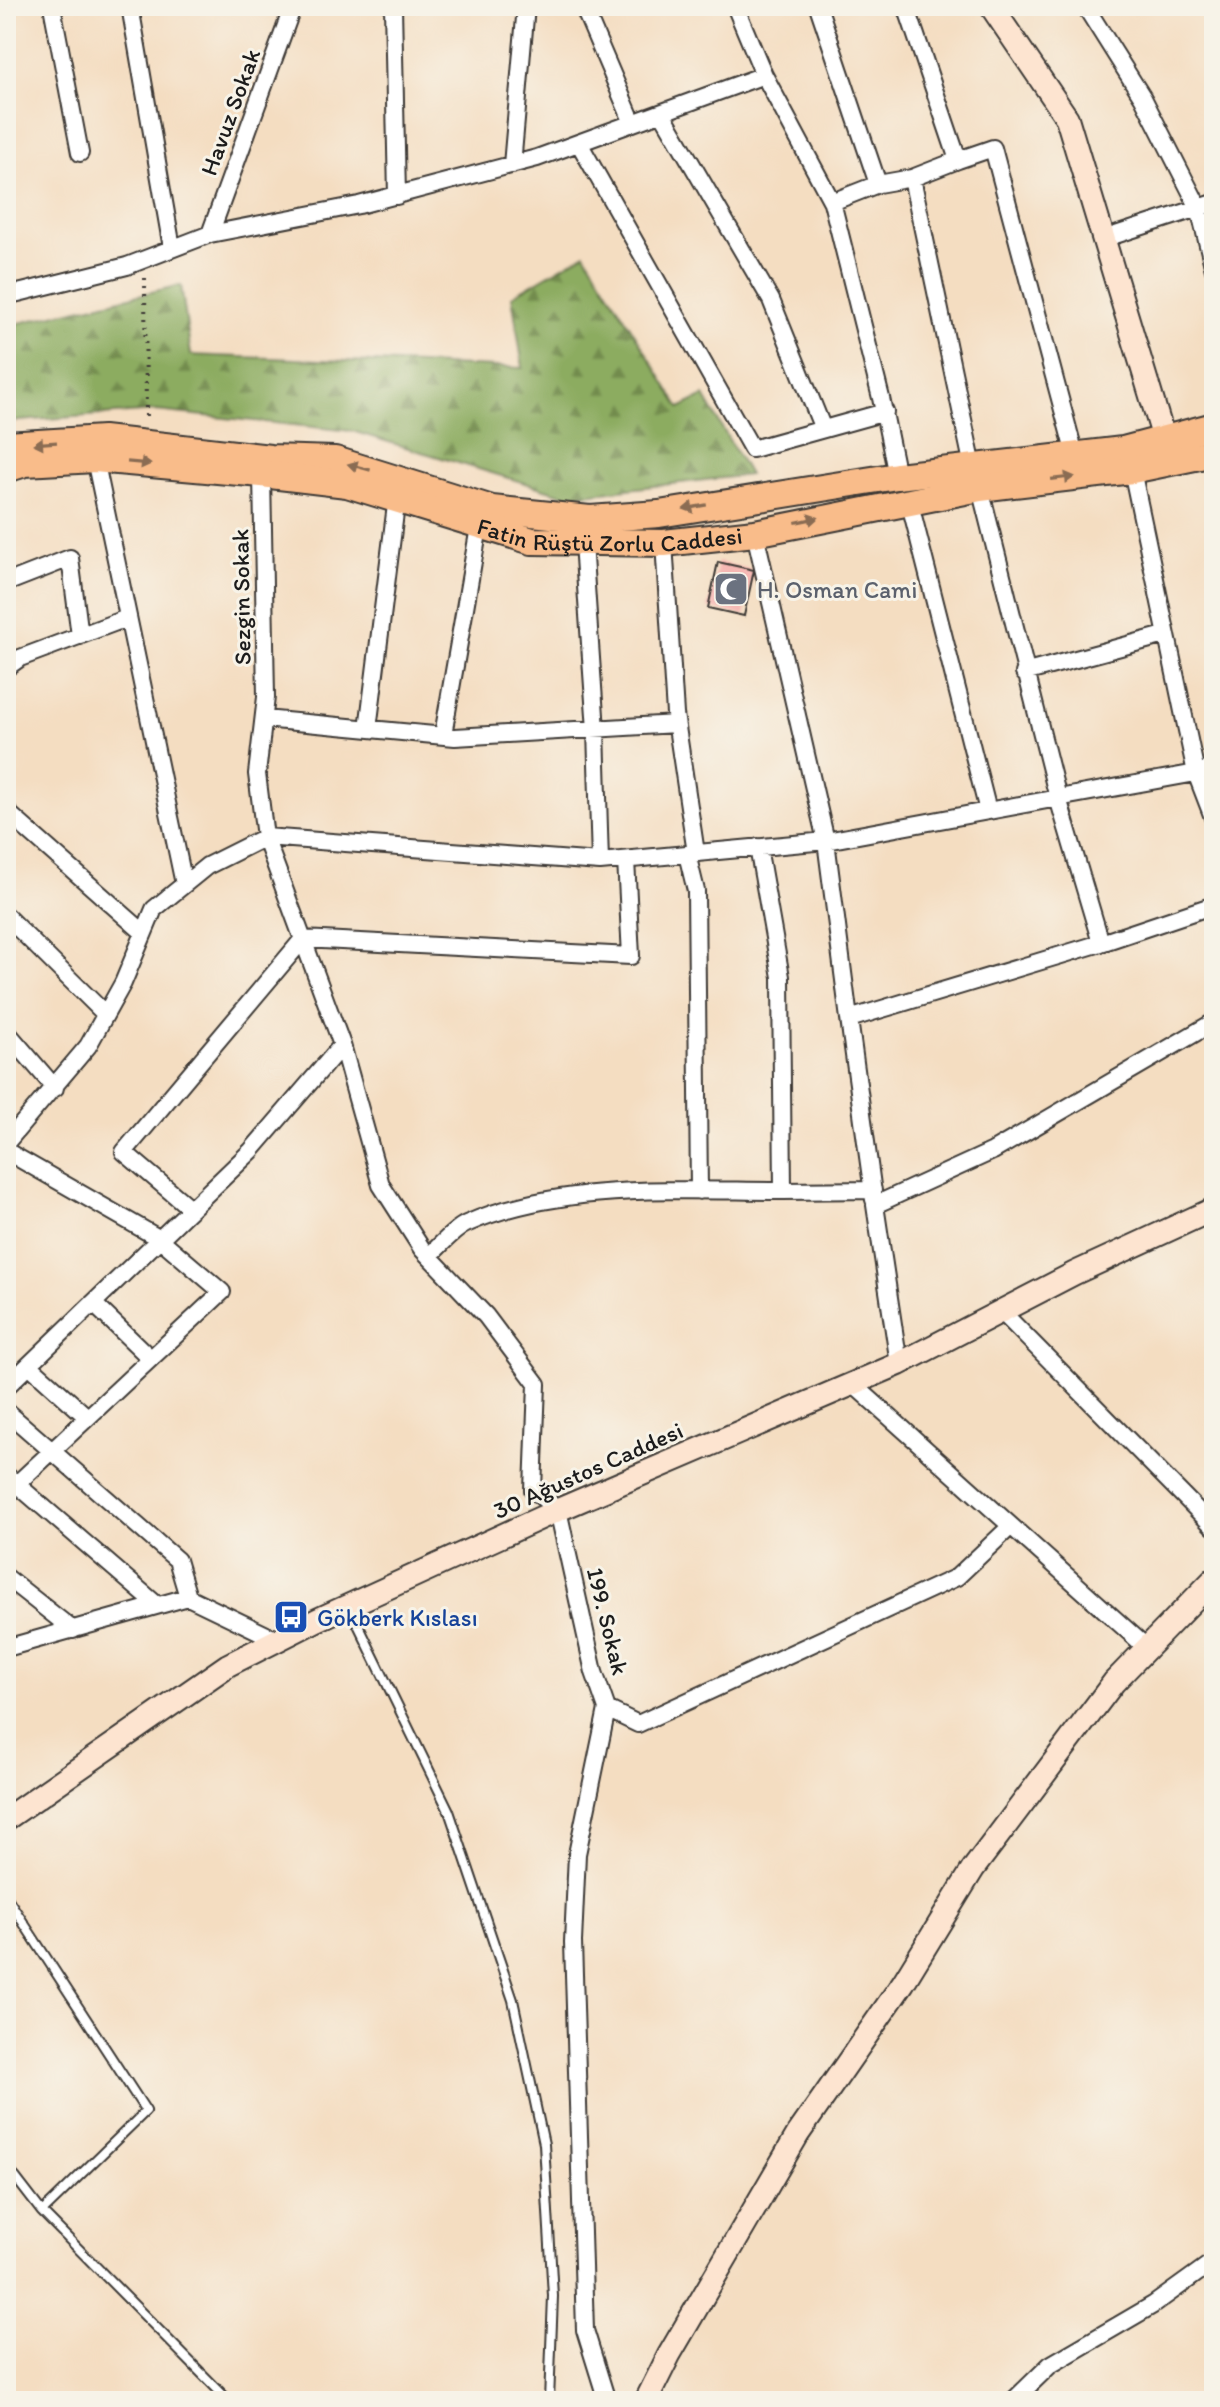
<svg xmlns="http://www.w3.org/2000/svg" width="1220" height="2407" viewBox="0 0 1220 2407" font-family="Itim,sans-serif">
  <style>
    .forest { fill: url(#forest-firs); stroke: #54643e; stroke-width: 2 }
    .building { fill: #f5adaa }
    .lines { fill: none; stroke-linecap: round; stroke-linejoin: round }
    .lane-casing { stroke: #3c3935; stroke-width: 12 }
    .street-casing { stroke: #3c3935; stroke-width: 20 }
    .secondary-casing { stroke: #3c3935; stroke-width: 26 }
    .primary-casing { stroke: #3c3935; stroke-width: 30 }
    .path { stroke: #3c3935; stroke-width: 4; stroke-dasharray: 2 6; stroke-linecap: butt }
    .lane { stroke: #fff; stroke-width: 8 }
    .street { stroke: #fff; stroke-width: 16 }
    .secondary { stroke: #fde4d0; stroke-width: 22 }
    .primary { stroke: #f9bc8a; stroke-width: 26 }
    .oneway { fill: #8a6c53 }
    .labels { text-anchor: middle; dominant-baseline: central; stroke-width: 6; stroke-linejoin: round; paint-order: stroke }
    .street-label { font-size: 24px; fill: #1c1c1c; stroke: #f7f3e8 }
    .worship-label { font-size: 24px; fill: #5b616d; stroke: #f7f3e8; text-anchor: start }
    .transit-label { font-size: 24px; fill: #164399; stroke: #f7f3e8; text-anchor: start }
  </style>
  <defs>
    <pattern id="forest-firs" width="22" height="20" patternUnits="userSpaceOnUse" patternTransform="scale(2)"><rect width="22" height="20" fill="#8cac60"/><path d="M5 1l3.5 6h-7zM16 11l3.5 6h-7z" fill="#728b4e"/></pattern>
  </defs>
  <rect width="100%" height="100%" fill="#f7f3e8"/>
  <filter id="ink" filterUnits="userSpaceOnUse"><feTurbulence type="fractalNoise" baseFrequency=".0125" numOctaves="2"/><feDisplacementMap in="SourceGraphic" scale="16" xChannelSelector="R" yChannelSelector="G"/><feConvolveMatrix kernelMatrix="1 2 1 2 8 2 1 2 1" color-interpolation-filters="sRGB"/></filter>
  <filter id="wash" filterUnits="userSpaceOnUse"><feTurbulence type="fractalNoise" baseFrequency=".006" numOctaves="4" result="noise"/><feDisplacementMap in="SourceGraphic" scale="32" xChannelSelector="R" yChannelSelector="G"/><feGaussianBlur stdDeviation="1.8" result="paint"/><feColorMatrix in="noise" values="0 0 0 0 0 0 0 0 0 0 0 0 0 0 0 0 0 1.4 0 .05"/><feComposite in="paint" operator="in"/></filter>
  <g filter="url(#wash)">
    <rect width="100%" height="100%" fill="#f4ddc1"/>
    <path class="forest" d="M585 253 680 408 704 396 749 475 568 496 352 431 156 411 6 422V326L181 285 191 355 523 368 512 296Z"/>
    <g id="blocks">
      <path class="building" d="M718 562 754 570 744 616 708 608Z"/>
    </g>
  </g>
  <g filter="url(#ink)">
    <use href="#blocks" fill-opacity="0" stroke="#3c3935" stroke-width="2"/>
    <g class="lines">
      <g class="lane-casing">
        <path id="lane" d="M349 1606 449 1811 513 2000 544 2144 553 2296 549 2401
          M6 1896 146 2111 42 2212 229 2401
          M6 2168 15 2177
          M6 2185 15 2177 42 2212"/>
      </g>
      <g class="street-casing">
        <path id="street" d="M52 6 80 153
          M130 6 172 248
          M393 6 397 196
          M583 6 633 123
          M818 6 878 184 912 178
          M906 6 958 160 993 148 1075 455
          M1085 6 1143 98 1199 208 1214 270
          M764 75 832 202 881 398 897 476
          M662 113 771 300 823 429
          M579 143 752 449 885 412
          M958 160 912 178 973 467
          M512 165 526 6
          M832 202 878 184
          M210 234 293 6
          M1103 239 1214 203
          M6 296 127 266 210 234 359 205 537 158 764 75 735 6
          M95 459 184 884
          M1132 470 1196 773 1214 768
          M262 474 266 697 257 774 265 837 600 862 826 841 755 533
          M980 488 1058 798 1196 773 1214 820
          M910 504 988 811
          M583 543 596 730 600 862
          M664 543 675 714 696 853
          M6 583 70 558 80 636
          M6 668 20 658 127 618
          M1024 673 1165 635
          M264 719 455 737 676 724
          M368 729 397 497
          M443 735 479 527
          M6 811 144 933
          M758 847 781 977 783 1191 873 1190
          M687 854 696 891 699 1191
          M6 916 105 1014
          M1101 943 849 1019 826 841 1058 798 1101 943 1214 905
          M849 1019 874 1200
          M6 1031 55 1088
          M6 1143 88 1046 123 983 154 909 207 866 265 837 342 1045 381 1185 422 1249 486 1316 537 1384 533 1490 558 1510 594 1672 607 1709 638 1724 957 1577 1011 1526
          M6 1151 160 1239 222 1292 6 1494
          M191 1209 124 1152 303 939 631 956 626 860
          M429 1256C440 1246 453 1230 466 1224 560 1182 682 1191 783 1191
          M93 1303 150 1358
          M1001 1311 1214 1527
          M899 1364 875 1205 993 1151 1214 1022
          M29 1365 87 1417
          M853 1384 1147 1648
          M6 1387 251 1151 342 1045
          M6 1411 177 1560 188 1597
          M6 1475 157 1605
          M6 1577 73 1630
          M6 1648 188 1597 277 1640
          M607 1709 577 1854 573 1942 585 2330 607 2401
          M1013 2401 1050 2365 1153 2305 1214 2261"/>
      </g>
      <g class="secondary-casing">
        <path id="secondary" d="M991 6 1067 118 1164 439
          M6 1819 228 1665 317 1620 558 1510 899 1364 1075 1273 1214 1209
          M646 2401 669 2355 798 2134 903 1983 973 1869 1114 1682 1214 1579"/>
      </g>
      <g class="primary-casing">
        <g id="primary">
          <path d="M6 445 103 439 270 458 335 460 492 509 590 519 659 514 897 476 1123 450 1214 426"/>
          <path id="s1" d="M6 469 25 463 95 459 262 474 347 484 532 541 664 543 755 533 980 488 1132 470 1214 453"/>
        </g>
      </g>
      <path class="path" d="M145 278 146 421"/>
      <use href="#lane" class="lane"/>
      <use href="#street" class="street"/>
      <use href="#secondary" class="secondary"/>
      <use href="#primary" class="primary"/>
    </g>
    <defs><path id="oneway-solid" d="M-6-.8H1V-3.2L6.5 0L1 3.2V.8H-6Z" transform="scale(2)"/></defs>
    <g class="oneway">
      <use href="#oneway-solid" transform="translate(45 443) rotate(176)"/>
      <use href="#oneway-solid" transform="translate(139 463) rotate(5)"/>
      <use href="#oneway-solid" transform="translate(359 467) rotate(-165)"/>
      <use href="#oneway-solid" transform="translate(1063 478) rotate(-7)"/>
      <use href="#oneway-solid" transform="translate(695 507) rotate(170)"/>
      <use href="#oneway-solid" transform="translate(807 520) rotate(-12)"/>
    </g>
  </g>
  <defs>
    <g id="mosque-square" transform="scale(1.8)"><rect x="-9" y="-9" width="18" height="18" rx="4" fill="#6b7280" stroke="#f7f3e8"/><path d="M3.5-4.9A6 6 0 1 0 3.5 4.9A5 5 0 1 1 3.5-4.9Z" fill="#fff"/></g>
    <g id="bus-square" transform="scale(1.8)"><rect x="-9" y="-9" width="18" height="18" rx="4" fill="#1a4fb4" stroke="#f7f3e8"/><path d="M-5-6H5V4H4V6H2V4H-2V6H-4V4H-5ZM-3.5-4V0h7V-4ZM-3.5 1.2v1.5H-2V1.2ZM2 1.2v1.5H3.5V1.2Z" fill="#fff"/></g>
  </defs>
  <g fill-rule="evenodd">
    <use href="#mosque-square" x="731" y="589"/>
    <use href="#bus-square" x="291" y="1617"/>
  </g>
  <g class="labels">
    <g class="street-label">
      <text transform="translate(230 112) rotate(-70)">Havuz Sokak</text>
      <text stroke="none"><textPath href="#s1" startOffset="614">Fatin Rüştü Zorlu Caddesi</textPath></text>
      <text transform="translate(241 597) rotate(-91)">Sezgin Sokak</text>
      <text transform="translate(588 1470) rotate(-24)">30 Ağustos Caddesi</text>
      <text transform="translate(608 1621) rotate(76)">199. Sokak</text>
    </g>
    <g class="worship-label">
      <text x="757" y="589">H. Osman Cami</text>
    </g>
    <g class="transit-label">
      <text x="317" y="1617">Gökberk Kıslası</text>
    </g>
  </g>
  <rect width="1220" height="2407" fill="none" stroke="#f7f3e8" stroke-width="32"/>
</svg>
